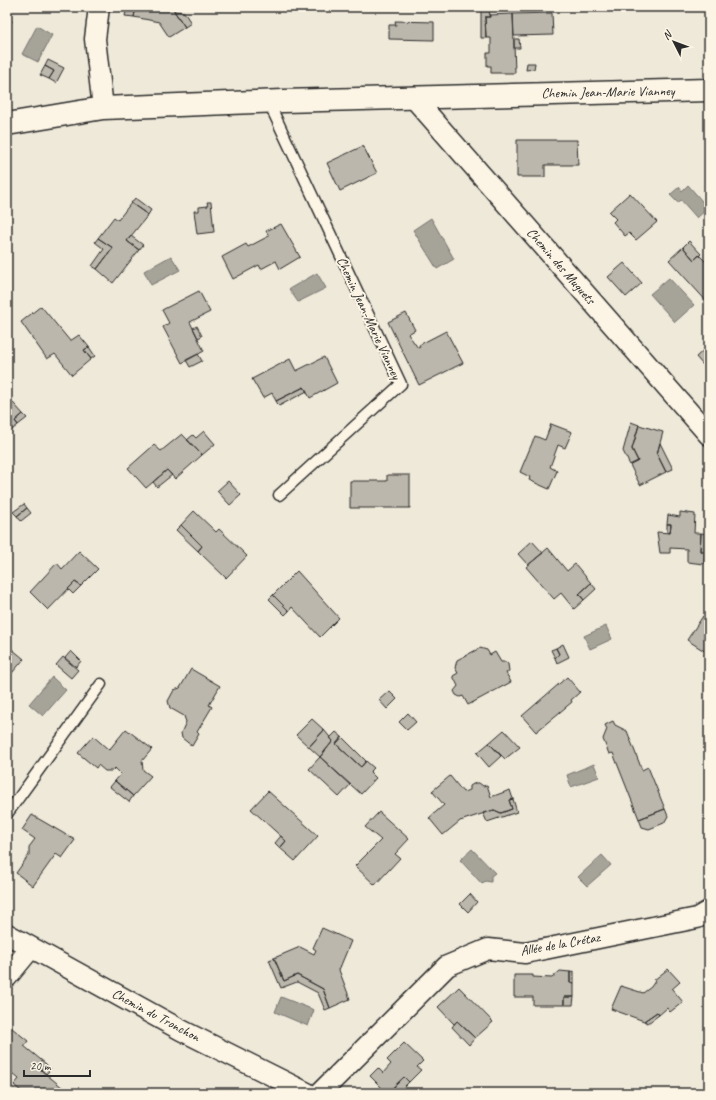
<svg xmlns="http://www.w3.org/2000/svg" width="716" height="1100" viewBox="0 0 716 1100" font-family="Caveat,sans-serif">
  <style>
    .water { fill: #a6a399; stroke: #75736d }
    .building { fill: #bcb7ac; stroke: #2b2b2b }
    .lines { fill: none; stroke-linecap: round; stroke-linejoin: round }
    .lane-casing { stroke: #2b2b2b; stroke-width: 13 }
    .street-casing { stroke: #2b2b2b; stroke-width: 23 }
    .secondary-casing { stroke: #2b2b2b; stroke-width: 25 }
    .lane { stroke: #fcf5e5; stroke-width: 10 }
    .street { stroke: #fcf5e5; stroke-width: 20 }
    .secondary { stroke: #fcf5e5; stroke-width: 22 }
    .labels { text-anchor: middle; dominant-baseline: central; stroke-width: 4; stroke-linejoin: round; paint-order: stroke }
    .street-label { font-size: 14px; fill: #2b2b2b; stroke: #fcf5e5 }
  </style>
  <rect width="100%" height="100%" fill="#efe9da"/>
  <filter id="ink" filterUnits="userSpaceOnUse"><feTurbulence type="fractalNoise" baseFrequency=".025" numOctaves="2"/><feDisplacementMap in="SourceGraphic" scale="8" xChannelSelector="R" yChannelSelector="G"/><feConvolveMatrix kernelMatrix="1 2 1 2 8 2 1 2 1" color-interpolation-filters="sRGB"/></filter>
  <g filter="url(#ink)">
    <path class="water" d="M37 26 52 35 38 62 22 54Z
      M688 185 708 208 697 218 681 200 678 203 670 195 679 187 682 191Z
      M431 218 454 259 437 269 413 230Z
      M171 256 180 270 151 285 144 271Z
      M317 273 326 288 298 302 289 289Z
      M669 278 694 305 675 322 650 294Z
      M606 626 612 639 590 649 584 636Z
      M52 677 66 690 43 716 29 704Z
      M594 764 599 777 571 787 567 775Z
      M472 849 495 873 491 876V882L485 881 482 884 460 860Z
      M602 855 611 865 587 886 578 877Z
      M281 997 314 1010 308 1026 275 1012Z"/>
    <path class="building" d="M127 7H136L134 17 125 16Z
      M136 7H175L174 11 185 27 169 37 159 22 134 17Z
      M475 7H489L490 17H485L486 38H481V10H475Z
      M174 11 184 12 191 23 185 27Z
      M552 13 553 35 514 36 513 14Z
      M513 14 515 73H491V66H487V53H491V38H486L485 17H490L489 15Z
      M7 18 12 21 7 30Z
      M395 21 434 22V40L389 39V25H396Z
      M514 39H519L520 48H514Z
      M48 60 64 68 56 83 49 79 54 71 45 66Z
      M527 63H535L534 69 526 70Z
      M45 66 54 71 49 79 40 75Z
      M517 140H577L578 165H545V177H517Z
      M363 146 377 173 340 191 327 163Z
      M630 193 657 222 636 240 629 233 625 236 613 222 616 219 609 212Z
      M135 198 151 210 148 215 131 203Z
      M207 202H211L214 232 197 234 194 211H199V207L208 206Z
      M131 203 148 215 127 241 139 250 113 283 97 269 113 248 98 238 114 217 118 220Z
      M281 224 300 257 280 269 276 261 261 269 259 265 233 279 222 257 246 244 248 247 269 236 266 231Z
      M131 236 143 245 139 250 127 241Z
      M98 238 113 248 97 269 92 266 104 249 95 242Z
      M689 241 701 254 694 260 683 247Z
      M683 247 694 260 699 255 709 265V304L669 260Z
      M624 263 642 283 626 297 608 277Z
      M199 291 210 312 190 322 204 351 182 363 163 327 169 323 162 310Z
      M41 306 70 341 79 335 89 347 84 350 91 359 72 375 55 354 47 359 21 322Z
      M406 313 415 330 408 334 418 348 420 347 419 345 446 331 463 363 419 385 388 322Z
      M197 326 202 336 198 338 193 328Z
      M709 345V372L696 357Z
      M89 347 95 356 91 359 84 350Z
      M198 354 202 361 190 367 186 360Z
      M324 357 337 383 310 398 304 387 276 401 272 393 263 398 252 379 290 359 296 371Z
      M304 387 307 391 279 406 276 401Z
      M7 396 23 414 15 421 18 425 7 434Z
      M23 414 27 418 18 425 15 421Z
      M631 422 639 425 632 449 638 461 630 465 623 451Z
      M551 424 572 432 565 448 558 445 550 467 557 471 549 489 529 480 530 477 520 472 535 436 545 440Z
      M639 425 663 432 657 454 666 472 640 485 630 465 638 461 632 449Z
      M204 431 215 444 202 455 187 440 193 435 196 438Z
      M182 434 202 455 175 479 167 470 146 488 128 468 154 445 161 451Z
      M660 443 673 469 666 472 657 454Z
      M167 470 172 475 157 487 153 482Z
      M387 475H410V508H350V481H387Z
      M228 481 241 495 230 505 217 491Z
      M24 504 27 508 17 516 13 512Z
      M27 508 31 513 21 521 17 516Z
      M194 511 216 532 219 529 247 556 226 578 198 551 202 546 181 525Z
      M680 512 695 514 694 533H701L700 551H705L704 564 687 562V549L670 548V553H660L657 532 670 533 671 524H667L668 515 680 517Z
      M667 524H671L670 533 667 532Z
      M181 525 202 546 198 551 176 530Z
      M701 533 708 534V552L700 551Z
      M532 541 543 553 528 565 518 554Z
      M548 548 567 571 575 564 591 583 579 594 584 600 574 609 561 593 554 599 526 567Z
      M79 551 98 569 81 586 75 582 48 610 30 592 57 563 62 569Z
      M297 571 339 618 320 637 292 607 289 611 273 595Z
      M75 582 81 586 73 594 68 589Z
      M591 583 596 589 584 600 579 594Z
      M273 595 289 611 285 615 269 599Z
      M703 616 709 620V659L704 656 706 652 687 640Z
      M563 644 569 657 557 663 555 658 559 654 556 648Z
      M480 648 487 650 490 655 495 652 501 662H506L508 664 509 671 506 673 511 682 468 705 463 696 460 697 456 695 454 691 458 686 453 676 458 673 455 668 457 660Z
      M556 648 559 654 555 658 551 650Z
      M12 649 24 659 7 679V650L9 652Z
      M71 651 81 661 76 667 65 658Z
      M63 657 78 670 71 678 56 665Z
      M191 669 220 686 209 705 212 707 197 732 199 734 192 746 182 738 181 733 186 722 184 716 170 708 168 701 174 690 180 688Z
      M567 677 580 692 571 700 572 702 536 732 522 716Z
      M389 691 397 699 387 709 379 700Z
      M408 713 416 722 407 730 399 722Z
      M312 719 324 730 309 747 296 735Z
      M613 721 615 725 627 731 642 770 648 767 665 809 639 819 613 753 609 754 603 739 607 729 605 725Z
      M126 729 152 749 142 761 143 770 151 776 133 796 115 781 121 774 115 768 112 771H105L98 765 96 768 78 753 93 736 109 750Z
      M324 730 333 741 320 757 309 747Z
      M504 730 520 747 505 759 489 743Z
      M336 732 342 737 336 744 361 767 366 761 374 768 370 772 376 778 361 794 320 757 333 741 330 738Z
      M342 737 366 761 361 767 336 744Z
      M489 743 501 756 489 767 477 753Z
      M320 757 350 785 339 797 309 769Z
      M450 776 463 792 470 790V786L475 783H479L483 786 487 785 491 797 510 790 513 799 509 800 512 809 501 813 494 810 460 821 443 835 429 818 444 805 432 791Z
      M115 781 133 796 129 802 110 787Z
      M268 791 318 836 295 861 280 848 286 841 251 809Z
      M513 799 517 812 487 822 483 813 494 810 501 813 512 809 509 800Z
      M665 809 668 816 664 823 649 829 642 827 639 819Z
      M379 812 409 839 395 854 400 858 375 885 355 866 381 840 365 827Z
      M32 815 75 840 62 858 56 854 33 886 16 873 29 855V847L35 839 22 830Z
      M281 836 286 841 280 848 275 843Z
      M470 894 477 902 468 912 460 904Z
      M322 928 351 941 339 970 350 999 330 1008 323 989 297 975 284 981 274 958 300 947 314 954 316 950 313 948Z
      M274 958 284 981 297 975 323 989 330 1008 325 1010 318 993 297 982 281 988 269 960Z
      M668 969 680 982 672 989 683 1002 670 1012 667 1008 659 1015 657 1012 644 1021 611 1009 621 986 643 993 651 987 655 981 654 980Z
      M560 971 570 972V983H574V997H564V1005H533V997H514V975H533V977L552 978Z
      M574 971V983H570V972Z
      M459 987 493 1022 475 1038 457 1021 454 1024 438 1007Z
      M564 997H574L573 1005H564Z
      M657 1012 659 1015 648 1023 644 1021Z
      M457 1021 475 1038 469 1045 452 1027Z
      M7 1024 28 1041 24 1046 46 1064 41 1070 63 1088 60 1093H23L14 1085 19 1079 7 1069Z
      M404 1043 423 1061 417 1067 421 1070 409 1082 404 1077 387 1093 370 1076 378 1068 383 1073 391 1064 387 1060Z
      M46 1064 51 1069 46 1074 41 1070Z
      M404 1077 409 1082 399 1092 394 1087Z"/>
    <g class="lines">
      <g class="lane-casing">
        <path id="lane" d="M268 101 401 384 279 495
          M7 814 101 684"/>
      </g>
      <g class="street-casing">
        <path id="street" d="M99 7 95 39 103 108
          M413 97 709 435
          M7 934 181 1030 307 1093
          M7 977 31 948
          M320 1093 447 966 488 949 525 953 697 918 709 911"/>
      </g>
      <g class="secondary-casing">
        <path id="secondary" d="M7 124 103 108 283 101 709 90"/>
      </g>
      <use href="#lane" class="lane"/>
      <use href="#street" class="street"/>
      <use href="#secondary" class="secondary"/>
    </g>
  </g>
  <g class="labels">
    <g class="street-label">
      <text transform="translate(608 92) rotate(-1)">Chemin Jean-Marie Vianney</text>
      <text transform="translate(561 266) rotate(49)">Chemin des Muguets</text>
      <text transform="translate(369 318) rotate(65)">Chemin Jean-Marie Vianney</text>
      <text transform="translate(560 944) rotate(-10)">Allée de la Crétaz</text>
      <text transform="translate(156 1015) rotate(28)">Chemin du Tronchon</text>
    </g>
  </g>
  <rect width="716" height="1100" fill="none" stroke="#fcf5e5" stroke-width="24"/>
  <rect x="12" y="12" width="692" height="1076" fill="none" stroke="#2b2b2b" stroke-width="1.5" filter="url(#ink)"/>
  <g transform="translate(674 42) rotate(312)" stroke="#fcf5e5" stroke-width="3" paint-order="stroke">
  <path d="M0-3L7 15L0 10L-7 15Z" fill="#2b2b2b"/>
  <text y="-6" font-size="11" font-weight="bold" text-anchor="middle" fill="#2b2b2b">N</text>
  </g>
  <path d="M24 1070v6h66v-6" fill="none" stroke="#2b2b2b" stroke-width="2"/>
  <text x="30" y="1070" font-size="12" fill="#2b2b2b" stroke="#fcf5e5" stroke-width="3" paint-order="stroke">20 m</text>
</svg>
